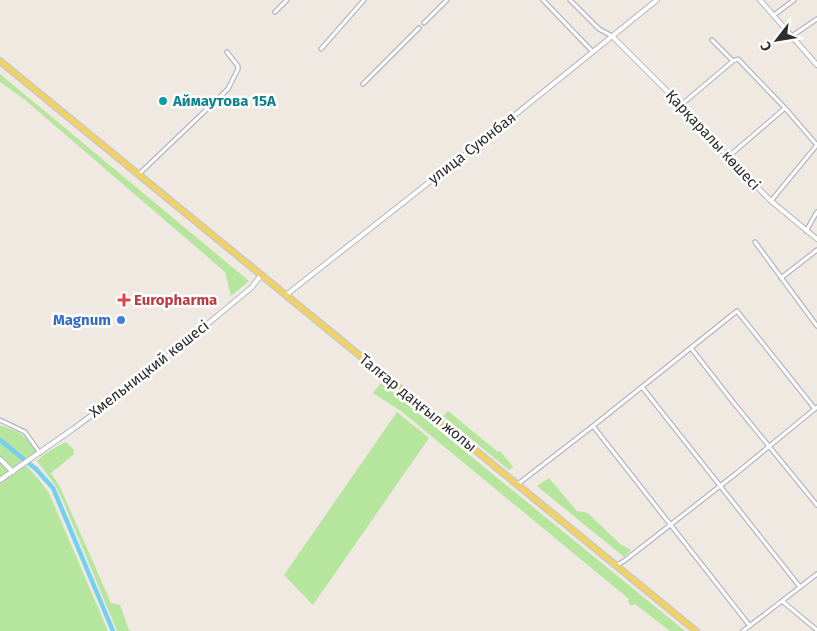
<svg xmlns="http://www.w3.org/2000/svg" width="817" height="631" viewBox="0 0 817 631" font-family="'Fira Sans',sans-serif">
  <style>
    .green { fill: #b6e59e }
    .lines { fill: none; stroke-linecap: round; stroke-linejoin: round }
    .canal { stroke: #75cff0; stroke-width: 4.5 }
    .minor-casing { stroke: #b4b7c1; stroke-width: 5.5 }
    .tertiary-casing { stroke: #b4b7c1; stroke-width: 6 }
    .primary-casing { stroke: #c9c9c9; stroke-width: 8 }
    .minor { stroke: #fff; stroke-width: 3 }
    .tertiary { stroke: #fff; stroke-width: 4 }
    .primary { stroke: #f2d163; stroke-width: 5 }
    .culture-dot { fill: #0f9aa8; stroke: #fff; stroke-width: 2 }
    .health-dot { fill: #e0444e; stroke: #fff; stroke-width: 2 }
    .shop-dot { fill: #3f7fe0; stroke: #fff; stroke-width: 2 }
    .labels { text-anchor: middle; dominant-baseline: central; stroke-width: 5; stroke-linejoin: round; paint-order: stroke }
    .culture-label { font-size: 15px; font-weight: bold; fill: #0d838f; stroke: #fff; text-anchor: start }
    .street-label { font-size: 15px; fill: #2e2e2e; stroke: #fff }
    .health-label { font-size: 15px; font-weight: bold; fill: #be3a42; stroke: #fff; text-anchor: start }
    .shop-label { font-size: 15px; font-weight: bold; fill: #366cbe; stroke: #fff; text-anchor: end }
  </style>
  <rect width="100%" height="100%" fill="#efe9e1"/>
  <path class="green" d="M0 74 249 281 231 296 225 272 24 99 0 82Z
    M381 383 685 631H670L635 604 632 605H630L628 602 629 599 401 411 373 393Z
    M448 411 498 452 500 451 513 467 509 470 443 416Z
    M397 412 429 438 313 605 284 575Z
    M0 425C21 433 24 433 37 452L23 462 40 481 49 493 108 631H0Z
    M66 442 74 450 73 455 51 473 60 487 111 603 120 605 129 630 131 631H117L63 501 55 485 37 461C45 453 55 447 66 442Z
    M549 478 577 511 588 513 620 544 631 550 624 557 537 486Z"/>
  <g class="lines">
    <path class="canal" d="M0 440 36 469 53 488 113 631"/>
    <g class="minor-casing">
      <path id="minor" d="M543 0 593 52
        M570 0 599 29 612 36
        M275 12 287 0
        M774 15 794 0
        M424 23 447 0
        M792 36 817 19
        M712 40 733 61 738 59 785 108 817 145 771 201
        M321 49 364 0
        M363 84 419 28
        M681 105 733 61
        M728 157 785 108
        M139 174 228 89 238 69V66L227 52
        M806 231 817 212
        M755 242 817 326
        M781 278 817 250
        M691 348 733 402 817 505
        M642 387 800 587
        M0 420 25 432 40 453
        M593 426 750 626
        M518 484 593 426 737 311 815 409
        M617 565 624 561 738 472 817 407
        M782 601 817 630
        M743 631 817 574"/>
    </g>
    <g class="tertiary-casing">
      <path id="tertiary" d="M760 0 817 65
        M612 36 681 105 728 157 771 201 817 239
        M286 295 456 161 469 152 657 0
        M0 459 13 472
        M0 480 73 429 130 387 210 322 252 287 261 275"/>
    </g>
    <g class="primary-casing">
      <path id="primary" d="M0 61 696 631"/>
    </g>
    <use href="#minor" class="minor"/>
    <use href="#tertiary" class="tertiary"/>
    <use href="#primary" class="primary"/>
  </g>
  <circle class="culture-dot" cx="163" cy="101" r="5"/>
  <path class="health-dot" d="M121.5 292.5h5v5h5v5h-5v5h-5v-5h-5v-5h5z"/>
  <circle class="shop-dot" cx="121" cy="320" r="5"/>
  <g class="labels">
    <g class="culture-label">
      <text x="173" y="101">Аймаутова 15А</text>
    </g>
    <g class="street-label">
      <text transform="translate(713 140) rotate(47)">Қарқаралы көшесі</text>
      <text transform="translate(472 148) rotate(-38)">улица Суюнбая</text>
      <text transform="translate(149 369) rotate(-38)">Хмельницкий көшесі</text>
      <text transform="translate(418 403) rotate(39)">Талғар даңғыл жолы</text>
    </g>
    <g class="health-label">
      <text x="134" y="300">Europharma</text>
    </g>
    <g class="shop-label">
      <text x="111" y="320">Magnum</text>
    </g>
  </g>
  <g transform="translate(777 40) rotate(239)" stroke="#ffffff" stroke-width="4" paint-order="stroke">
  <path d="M0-4L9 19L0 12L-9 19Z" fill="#2e2e2e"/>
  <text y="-8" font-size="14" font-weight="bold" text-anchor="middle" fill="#2e2e2e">С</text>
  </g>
</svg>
